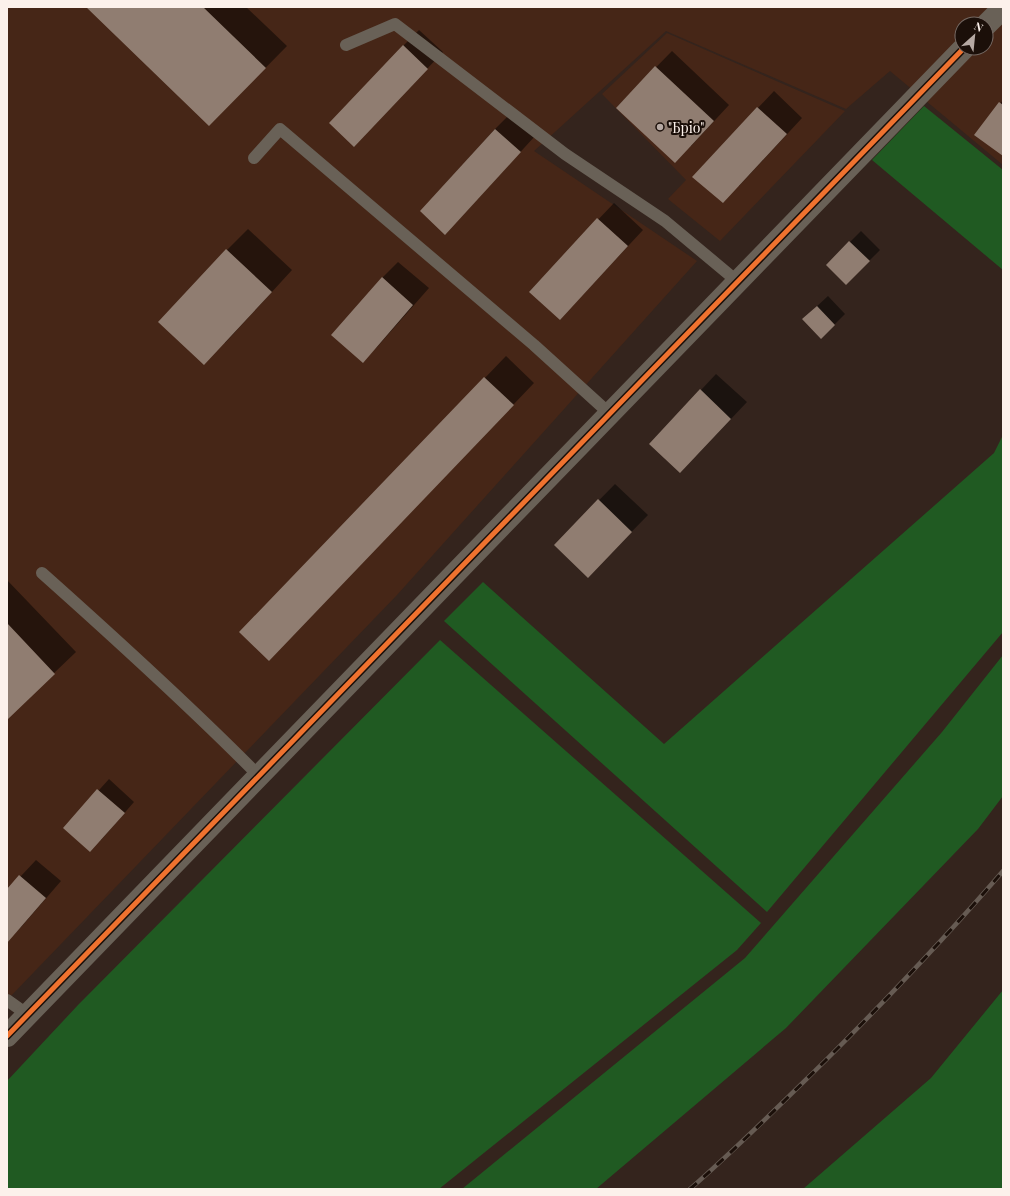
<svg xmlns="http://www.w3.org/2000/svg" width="1010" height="1196" viewBox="0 0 1010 1196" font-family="'Playfair Display',serif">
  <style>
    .built { fill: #462617; fill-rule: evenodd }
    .green { fill: #205a22 }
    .shadow { fill: #0007 }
    .building { fill: #907d71 }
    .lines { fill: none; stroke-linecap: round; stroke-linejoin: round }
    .service { stroke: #696157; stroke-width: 12 }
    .tertiary { stroke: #696157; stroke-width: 22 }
    .rail-casing { stroke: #665b53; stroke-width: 4.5 }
    .rail { stroke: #1b0f09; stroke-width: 3; stroke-dasharray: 9; stroke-linecap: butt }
    .cycleway-casing { stroke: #1b0f09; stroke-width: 8 }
    .cycleway { stroke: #ef722f; stroke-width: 5 }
    .poi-dot { fill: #b6a9a3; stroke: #1b0f09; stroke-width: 1.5 }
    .labels { text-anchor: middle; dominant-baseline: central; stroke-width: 4; stroke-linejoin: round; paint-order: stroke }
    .poi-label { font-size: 14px; fill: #fcf1eb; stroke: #1b0f09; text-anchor: start }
  </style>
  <rect width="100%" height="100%" fill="#34241d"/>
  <path class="built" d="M7 7H1003V165L890 71 846 109 666 31 534 151 697 261 397 595 9 998H7ZM962 24H986V48H962Z
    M667 33 845 111 720 241 668 199 686 180 602 94Z"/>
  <path class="green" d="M924 106 1003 170V270L872 160Z
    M1003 435V632L767 912 444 621 483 582 664 744 994 453Z
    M440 640 761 923 737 950 439 1189H7V1081L78 1005Z
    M1003 655V796L978 829 786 1028 596 1189H462L745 958 942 732Z
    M1003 990V1189H803L931 1078Z"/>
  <path class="shadow" d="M87 7H246L287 46 230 104Z
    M419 30 443 52 354 146 403 46Z
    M672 51 729 105 691 146 617 107Z
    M774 91 802 118 739 186 693 177Z
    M1003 100V155L976 135Z
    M511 113 536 135 461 217 445 233 421 211 495 129Z
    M614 203 643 230 575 303 530 291Z
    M248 229 292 270 225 343 227 250Z
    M861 231 880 250 846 284 827 265Z
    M398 262 429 288 378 346 362 362 382 278Z
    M828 296 845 314 821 338 814 309Z
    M506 356 534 383 290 638 241 632Z
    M716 374 747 402 696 456 701 390Z
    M615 484 648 515 604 560 555 545Z
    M7 580 76 652 7 718Z
    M109 779 134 802 101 840 65 828Z
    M36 860 61 881 22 926 7 941V891Z"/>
  <path class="building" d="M86 7H203L266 68 209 126Z
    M403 45 428 69 354 147 329 123Z
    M655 66 714 121 675 163 616 108Z
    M999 102 1003 105V156L974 135Z
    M757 107 787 134 723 203 692 177Z
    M495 129 521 152 445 235 420 211Z
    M597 218 628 246 560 320 529 292Z
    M849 241 870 261 846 285 826 265Z
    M226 249 272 292 204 365 158 322Z
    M382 277 413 305 363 363 331 335Z
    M817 306 835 325 821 339 802 319Z
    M484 377 514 405 269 661 239 632Z
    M700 389 731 419 680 473 649 444Z
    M598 499 632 532 588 578 554 545Z
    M7 623 55 674 7 720Z
    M97 789 125 813 90 852 63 828Z
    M19 875 46 898 7 943V889Z"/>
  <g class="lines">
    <path class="service" d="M346 45 395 24 565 154 665 221 738 282
      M254 158 280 129 534 345 610 414
      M42 573C116 639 189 705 259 776
      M7 1000 28 1015"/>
    <path class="tertiary" d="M986 25 1003 8
      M7 1036 964 48"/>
    <g class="rail-casing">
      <path id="rail" d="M690 1189C737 1148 781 1104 826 1060 887 999 947 936 1003 871"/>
    </g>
    <use href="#rail" class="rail"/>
    <g class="cycleway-casing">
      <path id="cycleway" d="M7 1036 964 48"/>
    </g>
    <use href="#cycleway" class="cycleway"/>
  </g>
  <circle class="poi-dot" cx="660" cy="127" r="4"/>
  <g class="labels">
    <g class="poi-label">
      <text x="668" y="127">"Бріо"</text>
    </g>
  </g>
  <rect width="1010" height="1196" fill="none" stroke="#fcf1eb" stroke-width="16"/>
  <g transform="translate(974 36) rotate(27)"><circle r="19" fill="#1b0f09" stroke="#756963"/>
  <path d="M0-3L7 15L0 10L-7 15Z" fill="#b6a9a3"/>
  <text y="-6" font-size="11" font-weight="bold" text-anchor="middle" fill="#fcf1eb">N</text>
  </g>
</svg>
